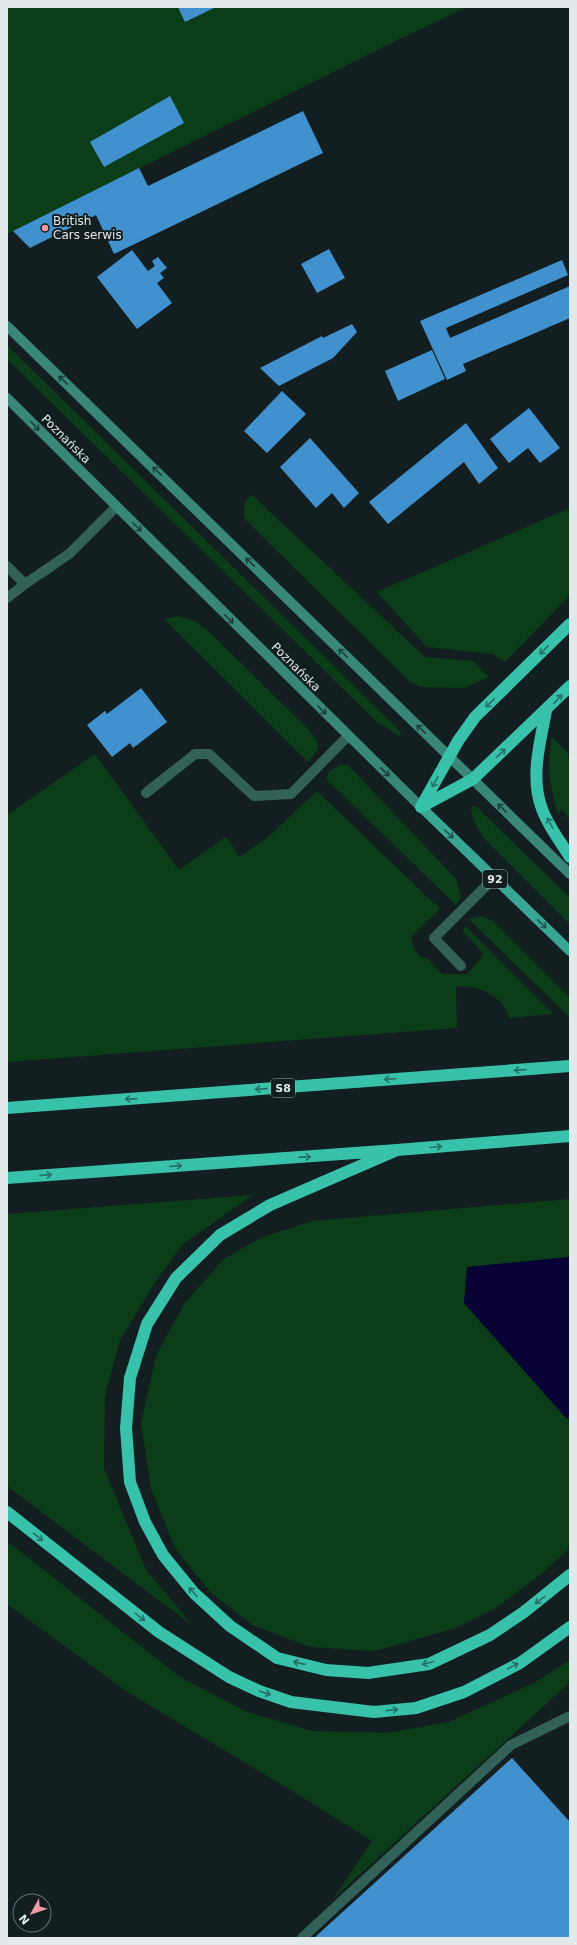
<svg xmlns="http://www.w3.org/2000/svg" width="577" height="1945" viewBox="0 0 577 1945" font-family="'DejaVu Sans',sans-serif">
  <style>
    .green { fill: #0c3d19 }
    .water { fill: #080235 }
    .building { fill: #4091cd }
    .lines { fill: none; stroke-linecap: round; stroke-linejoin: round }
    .service { stroke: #326158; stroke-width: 10 }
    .secondary { stroke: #388779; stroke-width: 10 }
    .primary { stroke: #39a594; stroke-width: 10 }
    .motorway { stroke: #38c1ab; stroke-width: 12 }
    .oneway { stroke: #1e3e3b }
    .oneway2 { stroke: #267066 }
    .oneway3 { stroke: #22544f }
    .poi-dot { fill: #f49aa6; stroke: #131e21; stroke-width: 1.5 }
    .labels { text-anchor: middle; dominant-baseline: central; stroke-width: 4; stroke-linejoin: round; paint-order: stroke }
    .shield { fill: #131e21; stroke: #a4acae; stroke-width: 1 }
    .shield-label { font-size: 11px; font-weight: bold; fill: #e2e9eb }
    .poi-label { font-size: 12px; fill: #e2e9eb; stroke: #131e21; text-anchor: start }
    .street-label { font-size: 12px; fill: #e2e9eb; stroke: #131e21 }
  </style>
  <rect width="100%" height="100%" fill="#131e21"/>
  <path class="green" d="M7 7H467L400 39 9 233 7 232Z
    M7 345 401 732 399 736 377 722 7 359Z
    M252 495 425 657 473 661 489 677 465 688 421 687 410 682 244 518 245 501Z
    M570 508V595L505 662 492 654 427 647 377 592Z
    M178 616 195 621 205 628 308 729 317 741 318 749 308 762 164 619Z
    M552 737 568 753 570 761V821L562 809 558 815C550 788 546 764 552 737Z
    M95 754 179 870 226 837 240 857 268 837 317 791 440 909 411 937 414 949 421 957 428 959 442 974H467L484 954 463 932 465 926 553 1014 509 1018C503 995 479 985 456 987L457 1028 7 1062V815Z
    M339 765H348L456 879 461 898 456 905 326 779 329 772Z
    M472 806H475L479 809 570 898V924L484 838C478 829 469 817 472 806Z
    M481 916 492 920 570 998V1018L469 919Z
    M253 1195 183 1244 156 1281 120 1340 105 1395 104 1468 146 1570 193 1626 7 1486V1214Z
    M570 1199V1257L468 1267 464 1303 567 1418 570 1416V1548L541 1574 496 1608 456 1628 375 1651 310 1647 253 1625 210 1592 175 1548 151 1489 141 1423 156 1356 184 1304 224 1259 260 1238 312 1221Z
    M7 1541 180 1677 245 1711 312 1731 387 1733 448 1722 534 1683 570 1660V1682L333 1899 372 1841 294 1792 129 1693 7 1604Z"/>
  <path class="water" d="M570 1257V1416L567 1419 464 1303 467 1267Z"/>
  <path class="building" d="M178 7H216L185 22Z
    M170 96 184 123 104 167 90 142Z
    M303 111 323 153 114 254 96 215 30 248 13 231 139 168 148 186Z
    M329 249 345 278 317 293 301 264Z
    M132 250 148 271 155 266 152 261 158 257 167 268 160 273 164 278 157 283 172 303 137 329 97 277Z
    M562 260 568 275 446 328 450 338 570 286V318L463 364 466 371 447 380 420 321Z
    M352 324 357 332 333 358 279 386 260 368 322 336 323 338Z
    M432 350 445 379 398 401 385 371Z
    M282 391 306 414 267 453 244 431Z
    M529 408 560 448 540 463 528 448 509 463 490 439Z
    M466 423 498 468 479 484 464 462 388 524 369 502Z
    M310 438 359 493 344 508 332 493 316 508 280 467Z
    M141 688 167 722 133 748 130 743 112 757 87 725 105 711 107 714Z
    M512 1758 570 1822V1938H314Z"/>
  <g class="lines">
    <path class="service" d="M7 566 25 584 69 554 116 507
      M7 598 25 584
      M146 793 195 754H209L254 796 291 794 348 736
      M461 966 434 938 494 878
      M302 1938 511 1745 570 1716"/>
    <path class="secondary" d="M7 326 570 874
      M7 398 421 807"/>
    <path class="primary" d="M421 807 570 951"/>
    <path class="motorway" d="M546 711C540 743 530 777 542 809 548 826 560 841 570 857
      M421 807 458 741 475 717 570 624
      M421 807 473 779 570 686
      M7 1108 570 1066
      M397 1150 270 1205 220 1235 176 1278 147 1324 130 1378 126 1428 130 1482 145 1522 163 1555 194 1593 230 1626 277 1658 326 1670 368 1673 429 1664 490 1635 524 1612 570 1575
      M7 1178 397 1150 570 1136
      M7 1512 159 1632 229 1677 259 1691 291 1702 374 1712 416 1708 464 1692 520 1663 570 1627"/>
  </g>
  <defs><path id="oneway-shaft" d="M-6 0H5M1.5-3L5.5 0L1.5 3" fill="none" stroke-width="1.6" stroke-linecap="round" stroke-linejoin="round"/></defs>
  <g class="oneway">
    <use href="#oneway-shaft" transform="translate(63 380) rotate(-136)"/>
    <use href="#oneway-shaft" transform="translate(35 426) rotate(45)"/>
    <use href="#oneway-shaft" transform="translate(157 471) rotate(-136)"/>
    <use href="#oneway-shaft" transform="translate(137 527) rotate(45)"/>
    <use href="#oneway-shaft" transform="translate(250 562) rotate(-136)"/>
    <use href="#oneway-shaft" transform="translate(229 619) rotate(45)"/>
    <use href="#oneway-shaft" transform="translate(343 653) rotate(-136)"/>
    <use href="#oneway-shaft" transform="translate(322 710) rotate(45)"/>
    <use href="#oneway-shaft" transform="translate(421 729) rotate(-136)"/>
    <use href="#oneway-shaft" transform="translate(385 772) rotate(44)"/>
    <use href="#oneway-shaft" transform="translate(502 808) rotate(-136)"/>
  </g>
  <g class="oneway2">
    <use href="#oneway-shaft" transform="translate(544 650) rotate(135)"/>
    <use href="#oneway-shaft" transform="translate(558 699) rotate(-46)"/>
    <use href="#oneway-shaft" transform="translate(490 703) rotate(136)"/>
    <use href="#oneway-shaft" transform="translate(501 753) rotate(-43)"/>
    <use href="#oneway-shaft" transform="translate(435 782) rotate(119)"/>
    <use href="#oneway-shaft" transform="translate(550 823) rotate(-118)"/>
    <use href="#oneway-shaft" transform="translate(520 1070) rotate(176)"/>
    <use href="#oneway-shaft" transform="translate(390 1079) rotate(176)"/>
    <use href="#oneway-shaft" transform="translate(261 1089) rotate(176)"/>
    <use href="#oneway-shaft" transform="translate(131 1099) rotate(176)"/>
    <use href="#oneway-shaft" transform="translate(436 1147) rotate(-5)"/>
    <use href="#oneway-shaft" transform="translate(305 1157) rotate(-4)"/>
    <use href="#oneway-shaft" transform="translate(176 1166) rotate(-4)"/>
    <use href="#oneway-shaft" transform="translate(46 1175) rotate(-4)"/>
    <use href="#oneway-shaft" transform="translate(38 1537) rotate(39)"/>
    <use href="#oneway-shaft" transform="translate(193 1592) rotate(-132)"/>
    <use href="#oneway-shaft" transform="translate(540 1600) rotate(142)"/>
    <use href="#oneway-shaft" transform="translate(140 1617) rotate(38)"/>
    <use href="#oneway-shaft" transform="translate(299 1663) rotate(-167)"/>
    <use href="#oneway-shaft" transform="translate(428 1663) rotate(165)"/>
    <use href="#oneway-shaft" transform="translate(513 1666) rotate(-28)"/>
    <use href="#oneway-shaft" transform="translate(265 1693) rotate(19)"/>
    <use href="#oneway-shaft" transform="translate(392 1710) rotate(-6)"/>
  </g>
  <g class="oneway3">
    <use href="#oneway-shaft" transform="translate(449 834) rotate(44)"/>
    <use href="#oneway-shaft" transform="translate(542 924) rotate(44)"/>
  </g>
  <circle class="poi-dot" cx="45" cy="228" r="4"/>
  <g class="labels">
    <g class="shield">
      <rect x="483" y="870" width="24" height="18" rx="3"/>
      <rect x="271" y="1079" width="24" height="18" rx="3"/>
    </g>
    <g class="shield-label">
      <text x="495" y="879">92</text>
      <text x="283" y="1088">S8</text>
    </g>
    <g class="poi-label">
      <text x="53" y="221">British<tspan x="53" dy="14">Cars serwis</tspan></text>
    </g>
    <g class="street-label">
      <text transform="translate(66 439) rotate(45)">Poznańska</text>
      <text transform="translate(296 667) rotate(45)">Poznańska</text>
    </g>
  </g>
  <rect width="577" height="1945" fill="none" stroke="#e2e9eb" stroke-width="16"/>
  <g transform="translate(32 1913) rotate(230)"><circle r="19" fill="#131e21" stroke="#666f72"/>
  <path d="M0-3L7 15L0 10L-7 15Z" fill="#f49aa6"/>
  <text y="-6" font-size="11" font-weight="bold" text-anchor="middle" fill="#e2e9eb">N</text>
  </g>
</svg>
